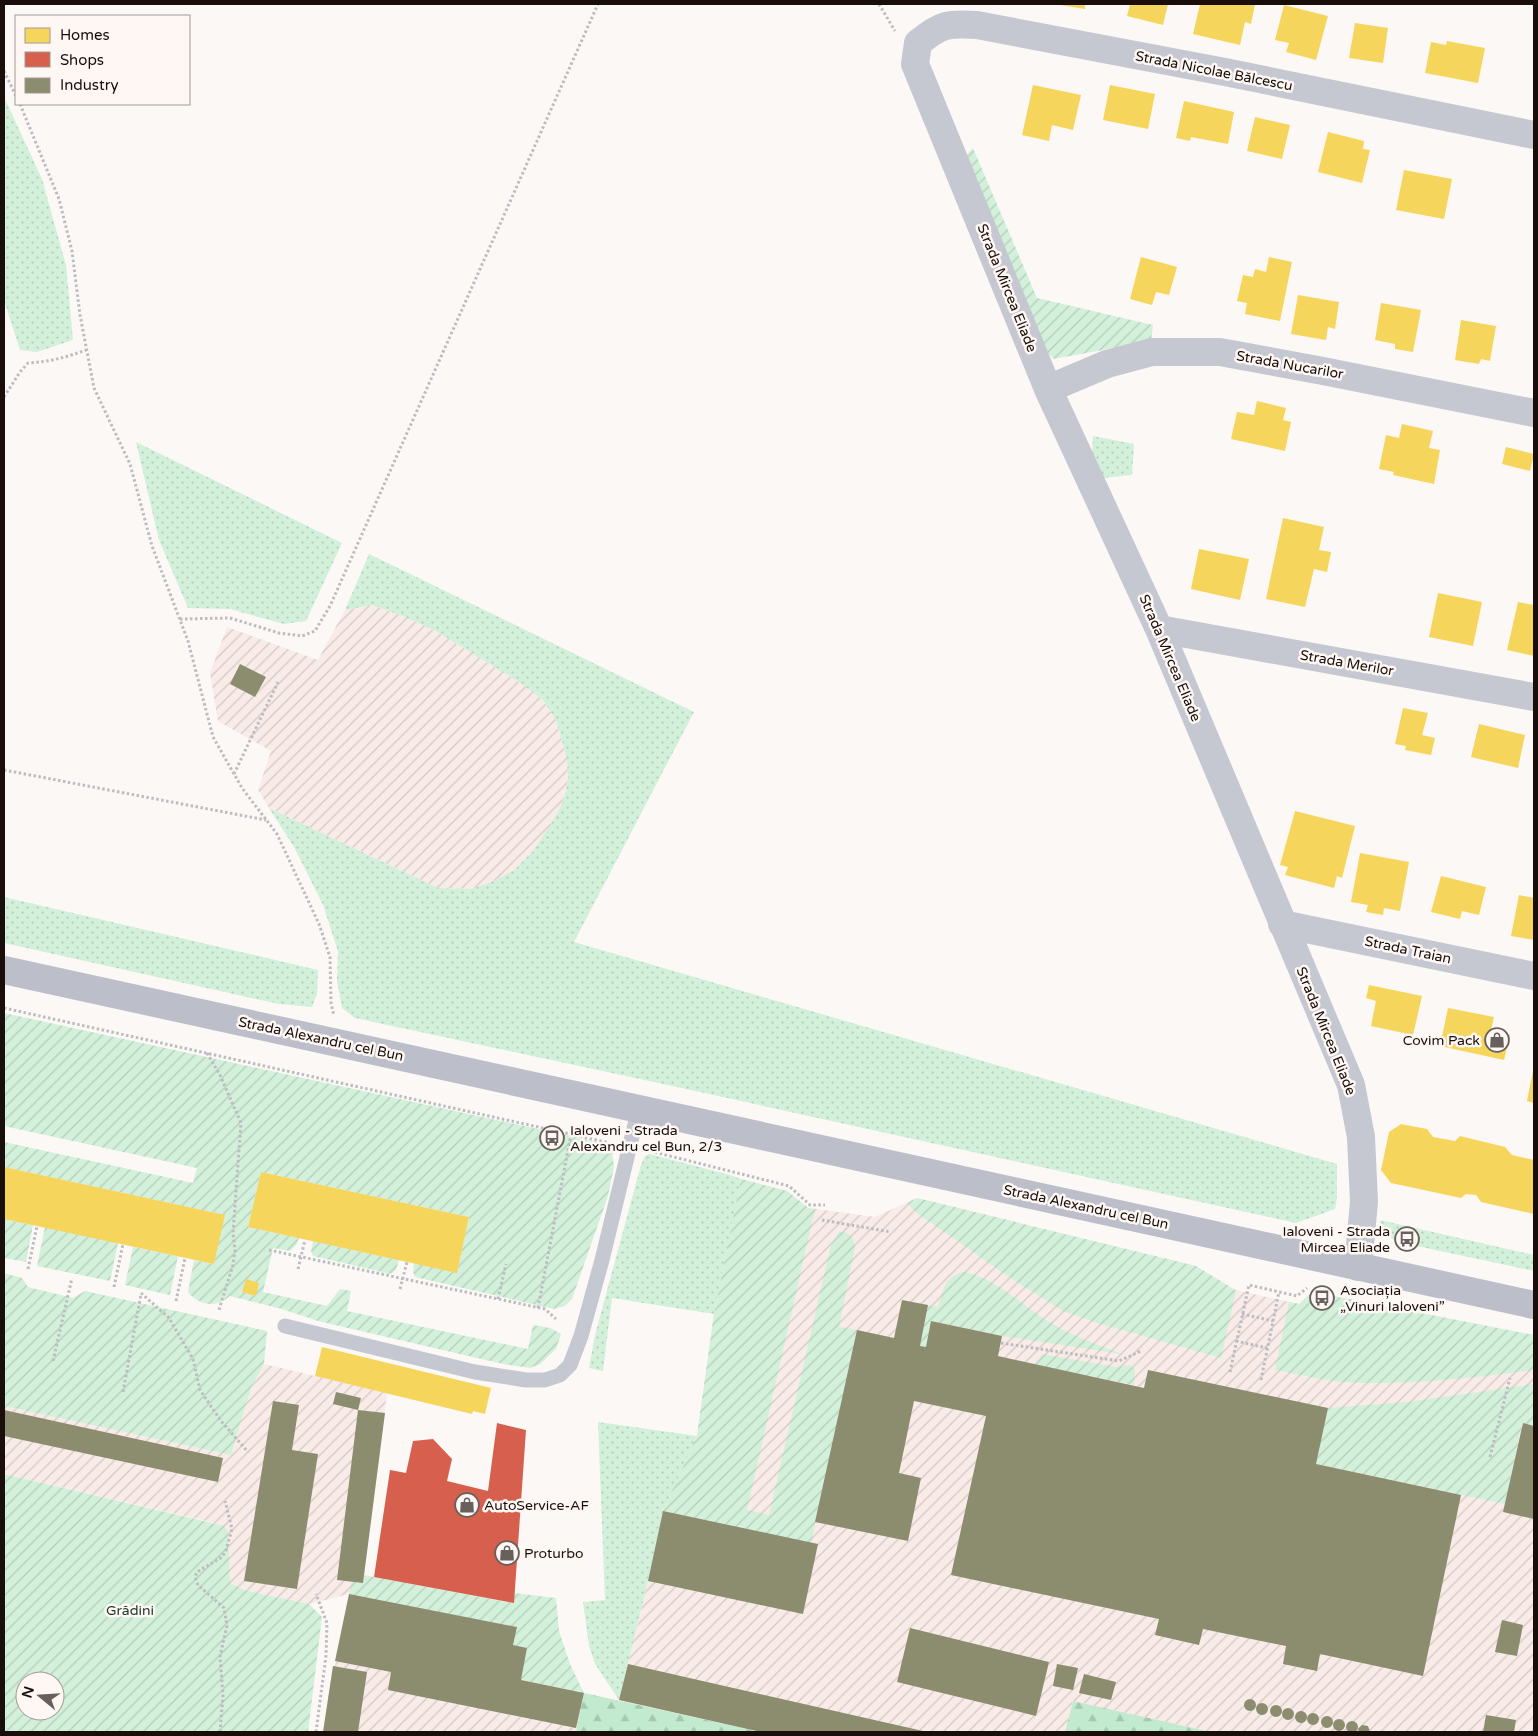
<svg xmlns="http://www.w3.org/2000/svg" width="1538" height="1736" viewBox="0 0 1538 1736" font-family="'Varela Round',sans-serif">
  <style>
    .industrial { fill: url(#industrial-furrows) }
    .grass { fill: url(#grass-dots) }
    .forest { fill: url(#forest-firs) }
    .garden { fill: url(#garden-furrows); fill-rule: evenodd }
    .homes { fill: #f6d55c }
    .shops { fill: #d6604d }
    .industry { fill: #8c8c6e }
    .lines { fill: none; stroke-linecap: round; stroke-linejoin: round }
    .path { stroke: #bdbcc1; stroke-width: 3; stroke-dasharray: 2.5 2.5; stroke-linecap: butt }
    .lane { stroke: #c6c8d1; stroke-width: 15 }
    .street { stroke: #c6c8d1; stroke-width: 28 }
    .secondary { stroke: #bcbfca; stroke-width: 28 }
    .labels { text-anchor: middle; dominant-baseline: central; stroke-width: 5; stroke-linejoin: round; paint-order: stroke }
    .street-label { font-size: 14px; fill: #190e09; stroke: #fef7f4 }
    .poi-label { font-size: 14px; fill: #190e09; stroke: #fef7f4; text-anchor: start }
    .park-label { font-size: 14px; fill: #173824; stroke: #fef7f4 }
  </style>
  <defs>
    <pattern id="industrial-furrows" width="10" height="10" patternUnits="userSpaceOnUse" patternTransform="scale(1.25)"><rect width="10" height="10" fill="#f8ebe8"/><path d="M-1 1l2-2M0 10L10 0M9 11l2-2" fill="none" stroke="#d4c8c6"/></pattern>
    <pattern id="grass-dots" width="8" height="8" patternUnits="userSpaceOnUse" patternTransform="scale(1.25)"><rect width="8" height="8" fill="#d2f0da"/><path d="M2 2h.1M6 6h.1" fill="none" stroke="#b4cdba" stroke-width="1.8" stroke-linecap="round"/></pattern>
    <pattern id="forest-firs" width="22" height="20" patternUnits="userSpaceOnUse" patternTransform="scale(1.25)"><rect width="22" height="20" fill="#c2eace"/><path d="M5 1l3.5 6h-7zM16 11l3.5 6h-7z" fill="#a6c8b0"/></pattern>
    <pattern id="garden-furrows" width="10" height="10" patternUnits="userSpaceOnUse" patternTransform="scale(1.25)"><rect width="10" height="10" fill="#d2f0da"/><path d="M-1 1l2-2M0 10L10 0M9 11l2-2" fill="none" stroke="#b4cdba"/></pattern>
  </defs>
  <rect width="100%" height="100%" fill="#fcf8f6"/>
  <path class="industrial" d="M372 605 400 615 436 631 519 682 543 700 556 720 567 759 568 781 563 802 550 826 532 852 514 870 494 881 471 889 438 888 269 808 258 790 271 751 218 721 210 673 227 627 318 660 345 610Z
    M741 1179 787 1191 809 1208 875 1217 917 1198 1196 1266 1236 1290 1289 1302 1299 1304 1312 1292 1317 1293 1316 1299 1326 1302 1328 1295 1534 1335V1732H1211L1073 1701 1065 1732H761L619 1700 648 1581 663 1511 697 1436 714 1314Z
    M264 1364 387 1393 363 1583 349 1593 517 1627 527 1648 521 1680 584 1693 576 1732H323L333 1666H335L349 1594 309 1604 244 1590 229 1583 215 1523 4 1474V1406L231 1455 251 1388Z"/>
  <path class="grass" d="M4 97 42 179 66 265 73 340 37 352 20 350 4 300Z
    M1093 436 1134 444 1132 475 1103 478 1092 454Z
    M136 442 342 543 306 621 284 624 230 609 188 608 159 540Z
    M369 554 694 712 574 942 1337 1164V1198L1335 1209 1296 1223 668 1085 355 1018 342 1008 337 981 338 951 323 905 294 847 269 808 438 888 471 889 494 881 514 870 532 852 550 826 563 802 568 781 567 759 556 720 543 700 519 682 436 631 400 615 372 605 345 610Z
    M4 897 318 970 317 994 312 1007 279 1004 4 943Z
    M650 1154 730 1175 741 1179 714 1314 612 1298 603 1371 589 1368 595 1335 641 1165 645 1156Z
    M1380 1220 1534 1255V1271L1398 1242 1382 1233Z
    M598 1422 697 1436 663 1511 648 1581 619 1700 595 1664 589 1646 583 1602 605 1600Z"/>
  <path class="forest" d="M584 1693 761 1732H576Z
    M1073 1701 1211 1732H1065Z"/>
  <path class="garden" d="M973 148 1037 298 1153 325 1151 341 1054 359 1042 348 961 161Z
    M4 1013 607 1144 612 1150 614 1167 608 1196 572 1299 565 1306 554 1309 415 1277 413 1272 414 1263 457 1272 469 1217 261 1172 248 1227 299 1238 296 1245 290 1251 273 1248 263 1292 327 1306 340 1289 351 1291 347 1311 528 1349 533 1325 550 1328 561 1334 556 1349 540 1364 530 1368 503 1364 318 1321 282 1309 230 1296C216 1308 200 1306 188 1292L194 1260 214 1264 224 1215 4 1167V1142L193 1183 197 1168 4 1126Z
    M741 1179 787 1191 808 1208 815 1209 747 1510 769 1515 831 1245 839 1232C851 1232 853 1238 855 1247L839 1327 857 1330 811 1543 663 1511 697 1436 714 1314Z
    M917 1198 1196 1266 1236 1291 1221 1358 1094 1322 1063 1311 1009 1277 917 1213 907 1203Z
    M4 1219 33 1225 26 1262 4 1258Z
    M45 1227 118 1243 110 1281 37 1266Z
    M313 1241 399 1260 396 1270 391 1274 313 1256 311 1251Z
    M133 1247 178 1256 170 1295 125 1285Z
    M965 1272C997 1279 1023 1306 1051 1323 1073 1336 1098 1345 1122 1354L1002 1336 932 1321 926 1347 920 1346 928 1305 938 1307C944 1289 944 1276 965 1272Z
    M4 1273 22 1278 28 1287 73 1298 85 1291 267 1331 264 1364 251 1388 231 1455 4 1406Z
    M1312 1292 1317 1293 1316 1299 1326 1302 1328 1295 1534 1335V1370C1471 1378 1406 1386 1343 1382 1320 1380 1297 1374 1275 1370L1289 1302 1299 1304Z
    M1042 1354 1116 1367 1130 1365 1135 1369 1134 1385 1035 1365Z
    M1534 1384V1417L1532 1425 1522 1423 1505 1504 1316 1464 1328 1408 1408 1402Z
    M4 1474 225 1526 228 1532 230 1583 244 1590 309 1604 322 1617 308 1732H4ZM25 1681H55V1711H25Z
    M364 1575 513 1603 514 1593 556 1598 559 1631 570 1664 584 1693 521 1680 527 1648 513 1645 516 1627 349 1594 352 1582 363 1583Z"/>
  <path class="homes" d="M1054 4H1085V9Z
    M1130 4H1168L1163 25 1127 16Z
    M1200 4H1255L1251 24 1245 22 1240 45 1193 34Z
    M1284 5 1328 16 1316 60 1286 52 1289 43 1275 40Z
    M1355 23 1388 28 1383 63 1349 58Z
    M1447 41 1485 48 1478 83 1425 73 1431 42 1446 45Z
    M1033 85 1081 95 1073 130 1052 125 1049 141 1022 135Z
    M1110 85 1155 94 1148 129 1103 120Z
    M1184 101 1234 112 1228 144 1191 137 1190 141 1176 138Z
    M1255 117 1290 125 1282 159 1247 151Z
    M1328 132 1364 141 1363 149 1370 150 1362 183 1318 172Z
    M1404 170 1452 179 1444 219 1396 210Z
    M1141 257 1177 267 1169 295 1156 292 1152 305 1130 299Z
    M1269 257 1292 262 1280 321 1245 314 1247 303 1237 301 1243 275 1253 277 1255 269 1266 272Z
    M1298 295 1339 302 1335 329 1328 327 1326 340 1291 334Z
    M1381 303 1421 310 1413 352 1395 349V344L1375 340Z
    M1461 320 1496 326 1490 361 1481 359 1479 364 1455 360Z
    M1257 401 1286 408 1283 420 1291 422 1285 451 1231 439 1237 412 1254 415Z
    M1402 424 1433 431 1429 448 1440 450 1434 484 1393 475 1394 472 1379 469 1386 435 1399 438Z
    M1506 447 1534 454 1530 471 1502 464Z
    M1283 518 1324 527 1319 550 1331 552 1327 572 1314 569 1305 607 1266 599Z
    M1199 549 1249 559 1240 600 1191 589Z
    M1438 593 1482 602 1473 646 1429 637Z
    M1518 602 1534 605V656L1507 650Z
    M1403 708 1428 713 1422 735 1435 738 1431 755 1405 750 1406 746 1395 744Z
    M1479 724 1525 735 1518 768 1471 757Z
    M1295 811 1355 826 1342 878 1337 876 1334 888 1285 875 1288 867 1280 865Z
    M1360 853 1409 862 1400 911 1384 908 1383 915 1366 912 1368 905 1351 902Z
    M1441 876 1486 887 1479 915 1462 911 1460 919 1431 912Z
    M1519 895 1534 898V940L1511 936Z
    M1369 985 1422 996 1413 1035 1371 1026 1376 1001 1366 998Z
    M1448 1008 1494 1017 1491 1030 1510 1035 1504 1060 1440 1046Z
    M1533 1071H1534V1103L1527 1101Z
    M1401 1124 1427 1129 1433 1137 1455 1141 1460 1136 1505 1147 1512 1155 1534 1160V1214L1481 1202 1476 1195 1466 1194 1461 1198 1391 1183 1381 1170 1389 1132Z
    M545 1133 561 1136 559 1146 543 1142Z
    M4 1167 225 1215 214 1264 4 1219Z
    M261 1172 469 1217 457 1273 248 1227Z
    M1400 1233 1414 1236 1412 1245 1398 1242Z
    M246 1279 259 1283 256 1296 242 1292Z
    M322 1347 491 1388 485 1414 473 1411 472 1414 315 1376Z"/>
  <path class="shops" d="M497 1423 526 1430 514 1603 374 1577 390 1470 406 1473 413 1441 433 1439 452 1459 447 1481 488 1491Z"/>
  <path class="industry" d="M240 664 266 677 255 697 230 684Z
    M1317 1293 1328 1295 1326 1302 1316 1299Z
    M902 1300 928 1305 920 1346 926 1347 931 1321 1002 1336 998 1356 1144 1388 1148 1370 1328 1408 1316 1464 1461 1495 1423 1676 1320 1654 1317 1671 1283 1664 1286 1646 1203 1629 1199 1645 1155 1635 1159 1619 951 1575 986 1416 914 1401 899 1473 921 1478 908 1541 815 1522 857 1330 894 1338Z
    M336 1392 361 1398 358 1410 333 1404Z
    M273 1401 299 1405 292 1450 318 1454 297 1589 244 1581Z
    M4 1410 223 1458 218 1482 4 1436Z
    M358 1410 385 1413 363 1583 337 1580Z
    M1523 1423 1534 1426V1519L1503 1512Z
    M663 1511 818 1544 803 1614 648 1581Z
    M349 1594 517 1627 513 1645 527 1648 521 1680 584 1693 576 1728 388 1690 391 1672 335 1661Z
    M1502 1620 1523 1625 1517 1656 1495 1652Z
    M910 1628 1049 1662 1036 1716 897 1682Z
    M628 1664 923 1731V1732H761L619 1700Z
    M1057 1664 1078 1668 1073 1690 1053 1686Z
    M333 1666 367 1672 358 1732H323Z
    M1084 1674 1116 1682 1111 1700 1079 1693Z
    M1244 1705a6 6 0 1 1 12 0a6 6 0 1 1-12 0Z
    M1256 1709a6 6 0 1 1 12 0a6 6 0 1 1-12 0Z
    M1270 1711a6 6 0 1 1 12 0a6 6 0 1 1-12 0Z
    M1282 1714a6 6 0 1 1 12 0a6 6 0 1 1-12 0Z
    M1295 1717a6 6 0 1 1 12 0a6 6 0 1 1-12 0Z
    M1307 1719a6 6 0 1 1 12 0a6 6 0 1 1-12 0Z
    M1486 1715 1516 1720 1514 1732H1483Z
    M1321 1722a6 6 0 1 1 12 0a6 6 0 1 1-12 0Z
    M1333 1725a6 6 0 1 1 12 0a6 6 0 1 1-12 0Z
    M1346 1727a6 6 0 1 1 12 0a6 6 0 1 1-12 0Z
    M1362 1725 1368 1726 1370 1732H1359L1358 1729Z"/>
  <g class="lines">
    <path class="path" d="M879 4 895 31
      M4 71 16 96
      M20 104 59 199 72 251 80 315 94 388 130 464 152 546 188 641 213 737 242 788 277 834 319 924 330 957 331 1003 334 1016
      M4 397 20 372 28 363C49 362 67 357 86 350
      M180 619 230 618 279 633 302 636 315 631 330 606 598 4
      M4 770 266 820
      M234 774 278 682
      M4 1008 610 1143
      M207 1053 220 1075 241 1123 233 1233 235 1250 233 1265 219 1310
      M650 1151 789 1186 810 1205H825
      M822 1220 891 1232
      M269 1250 545 1309 556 1319
      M28 1269 37 1226
      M298 1269 305 1240
      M114 1287 123 1244
      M400 1289 407 1262
      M141 1293 169 1318 193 1359 200 1390 221 1421 248 1452
      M498 1299 506 1264
      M176 1301 185 1258
      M538 1308 571 1134
      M1242 1314 1273 1321
      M1236 1341 1267 1348
      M1001 1343 1119 1361 1141 1351
      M53 1361 72 1278
      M1230 1372 1249 1285 1297 1296 1307 1288
      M1261 1380 1279 1292
      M123 1392 141 1294
      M1490 1457 1510 1378
      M220 1732 223 1696 220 1656 227 1626 224 1608 198 1585 195 1577 197 1572 222 1557 226 1550 232 1529 225 1501
      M316 1732 326 1656 327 1623 316 1594"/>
    <path class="lane" d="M285 1326 475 1372 526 1380H545L560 1375 570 1365 581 1336 602 1260 639 1108"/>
    <path class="street" d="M1048 389 1107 364 1152 352H1220L1323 371 1534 413
      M1159 629 1534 697
      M1282 924 1534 976
      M1358 1267 1364 1202 1361 1137 1351 1085 1159 629 1048 389 915 64 918 43C941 24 948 23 977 25L1225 72 1534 135"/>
    <path class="secondary" d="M4 970 1534 1305"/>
  </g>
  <defs>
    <g id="shop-ring" transform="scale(1.25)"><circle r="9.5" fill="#fef7f4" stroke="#68605c" stroke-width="1.5"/><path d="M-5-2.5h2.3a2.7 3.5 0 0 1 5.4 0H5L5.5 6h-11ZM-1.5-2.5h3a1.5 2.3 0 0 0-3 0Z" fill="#68605c"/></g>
    <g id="bus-ring" transform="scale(1.25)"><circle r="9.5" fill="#fef7f4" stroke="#68605c" stroke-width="1.5"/><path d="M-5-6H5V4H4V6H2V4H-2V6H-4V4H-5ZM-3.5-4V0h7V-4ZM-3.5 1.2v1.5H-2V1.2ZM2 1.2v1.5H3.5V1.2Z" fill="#68605c"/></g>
  </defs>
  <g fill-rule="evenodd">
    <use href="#shop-ring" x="1497" y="1040"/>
    <use href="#bus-ring" x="552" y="1138"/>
    <use href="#bus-ring" x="1407" y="1239"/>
    <use href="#bus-ring" x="1322" y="1298"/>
    <use href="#shop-ring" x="467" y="1505"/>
    <use href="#shop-ring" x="507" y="1553"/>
  </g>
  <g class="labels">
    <g class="street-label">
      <text transform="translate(1214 71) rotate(11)">Strada Nicolae Bălcescu</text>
      <text transform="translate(1007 288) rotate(68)">Strada Mircea Eliade</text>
      <text transform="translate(1290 365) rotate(10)">Strada Nucarilor</text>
      <text transform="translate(1170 658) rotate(67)">Strada Mircea Eliade</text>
      <text transform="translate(1347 663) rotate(10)">Strada Merilor</text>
      <text transform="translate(1408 950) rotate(12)">Strada Traian</text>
      <text transform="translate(1326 1031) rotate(68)">Strada Mircea Eliade</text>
      <text transform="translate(321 1039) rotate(12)">Strada Alexandru cel Bun</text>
      <text transform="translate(1086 1207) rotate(12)">Strada Alexandru cel Bun</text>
    </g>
    <g class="poi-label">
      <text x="1480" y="1040" text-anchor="end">Covim Pack</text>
      <text x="570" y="1130">Ialoveni - Strada<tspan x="570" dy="16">Alexandru cel Bun, 2/3</tspan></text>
      <text x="1390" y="1231" text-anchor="end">Ialoveni - Strada<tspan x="1390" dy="16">Mircea Eliade</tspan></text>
      <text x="1340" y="1290">Asociația<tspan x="1340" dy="16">„Vinuri Ialoveni”</tspan></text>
      <text x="484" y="1505">AutoService-AF</text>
      <text x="524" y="1553">Proturbo</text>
    </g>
    <g class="park-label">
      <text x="130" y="1610">Grădini</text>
    </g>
  </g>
  <rect width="1538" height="1736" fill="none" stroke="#190e09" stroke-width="10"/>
  <rect x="15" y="15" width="175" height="90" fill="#fef7f4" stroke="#a29a96"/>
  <rect x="25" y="28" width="25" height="15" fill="#f6d55c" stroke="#a29a96"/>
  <text x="60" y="40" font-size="15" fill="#190e09">Homes</text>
  <rect x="25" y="52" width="25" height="15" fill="#d6604d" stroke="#a29a96"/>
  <text x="60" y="65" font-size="15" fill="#190e09">Shops</text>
  <rect x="25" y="78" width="25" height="15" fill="#8c8c6e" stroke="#a29a96"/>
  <text x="60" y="90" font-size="15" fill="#190e09">Industry</text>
  <g transform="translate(40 1696) rotate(288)"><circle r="24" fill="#fef7f4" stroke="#a29a96"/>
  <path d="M0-4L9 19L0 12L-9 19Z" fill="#68605c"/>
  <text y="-8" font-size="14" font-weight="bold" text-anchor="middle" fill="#190e09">N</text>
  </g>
</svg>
